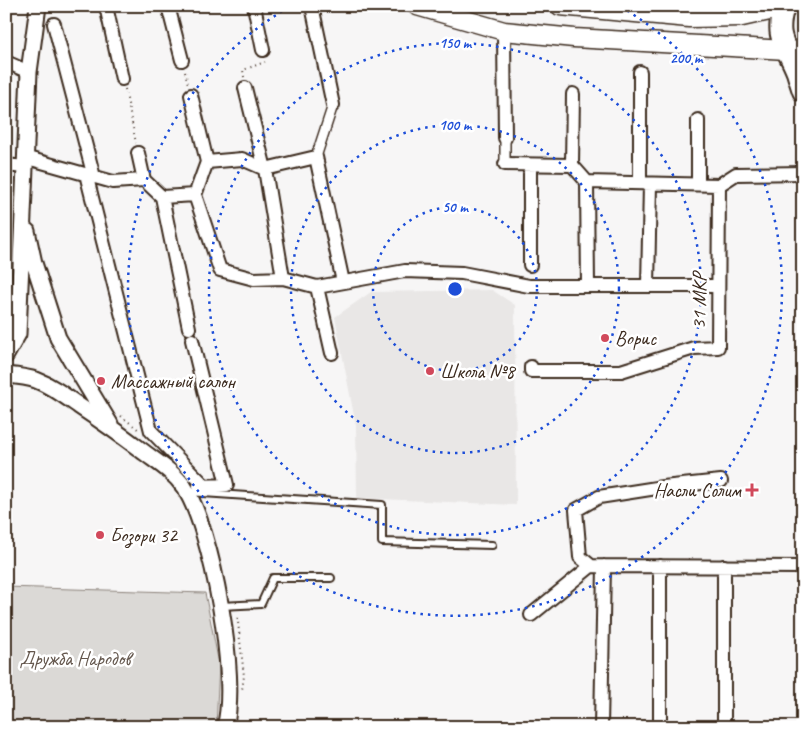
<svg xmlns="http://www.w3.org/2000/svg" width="809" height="733" viewBox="0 0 809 733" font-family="Caveat,sans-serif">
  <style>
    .built { fill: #e9e7e6 }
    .green { fill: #dbd9d6; stroke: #8b827a }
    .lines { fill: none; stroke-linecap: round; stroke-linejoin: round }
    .service-casing { stroke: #3b2a1e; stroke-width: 10 }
    .pedestrian-casing { stroke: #3b2a1e; stroke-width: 12 }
    .minor-casing { stroke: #3b2a1e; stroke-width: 16 }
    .tertiary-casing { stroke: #3b2a1e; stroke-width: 19 }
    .secondary-casing { stroke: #3b2a1e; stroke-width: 21 }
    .trunk-casing { stroke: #3b2a1e; stroke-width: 24 }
    .path { stroke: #3b2a1e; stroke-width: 2; stroke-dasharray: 1 4; stroke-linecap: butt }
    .service { stroke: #fff; stroke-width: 6 }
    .pedestrian { stroke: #fff; stroke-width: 9 }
    .minor { stroke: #fff; stroke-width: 12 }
    .tertiary { stroke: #fff; stroke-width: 15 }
    .secondary { stroke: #fff; stroke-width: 18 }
    .trunk { stroke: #fff; stroke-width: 20 }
    .ring { fill: none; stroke: #1d4ed8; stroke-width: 2.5; stroke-dasharray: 2.5 5 }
    .poi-dot { fill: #d1495b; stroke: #fff; stroke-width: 2 }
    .labels { text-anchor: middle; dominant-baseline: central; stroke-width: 5; stroke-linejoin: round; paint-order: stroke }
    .street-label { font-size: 20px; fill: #3b2a1e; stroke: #fff }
    .poi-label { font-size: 20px; fill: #3b2a1e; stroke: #fff; text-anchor: start }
    .park-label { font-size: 20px; fill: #63564c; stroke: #fff }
    .centre { fill: #1d4ed8; stroke: #fff; stroke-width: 2.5 }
    .ring-label { font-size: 15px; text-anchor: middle; font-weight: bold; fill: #1d4ed8; stroke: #fff; stroke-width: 5; stroke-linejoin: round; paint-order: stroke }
  </style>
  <rect width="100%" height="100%" fill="#f7f6f6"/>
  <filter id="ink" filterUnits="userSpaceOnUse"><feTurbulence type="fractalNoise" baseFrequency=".02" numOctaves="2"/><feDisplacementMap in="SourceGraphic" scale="10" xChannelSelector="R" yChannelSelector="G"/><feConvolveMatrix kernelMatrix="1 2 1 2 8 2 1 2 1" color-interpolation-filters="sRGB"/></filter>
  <g filter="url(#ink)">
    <path class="built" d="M492 290 515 305 516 505 357 498 356 426 335 317 371 292Z"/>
    <path class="green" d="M6 587 205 593 219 664 216 727H6Z"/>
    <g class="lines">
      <g class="service-casing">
        <path id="service" d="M188 492 382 505V542L492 545
          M221 606 261 604 273 578H331"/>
      </g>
      <g class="pedestrian-casing">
        <path id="pedestrian" d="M316 157 333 105
          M505 164V138"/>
      </g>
      <g class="minor-casing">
        <path id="minor" d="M106 6 122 79
          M168 6 182 60
          M254 6 263 50
          M312 6 333 105
          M54 24 94 177
          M504 31 505 138
          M6 62 29 72
          M640 72V183
          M245 88 265 169 283 278
          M191 95 207 162 195 195
          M138 153 144 180
          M24 157 113 182 144 180 162 197 195 195 220 270 254 279 283 278 317 287 405 271 462 273 529 286H718
          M207 162 242 159 265 169 316 157 343 282
          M505 164 572 165 587 182 719 185 736 174 803 173
          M6 165 24 167
          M530 165V265
          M572 165 573 94
          M86 174 151 431 205 486
          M587 182 588 286
          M698 184V120
          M162 197 189 328
          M648 286 650 184
          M317 287 332 353
          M192 340 227 485 199 486
          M531 367V371H621L694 348 718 347 719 185
          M591 566 580 557 576 510 599 497 663 487 721 481
          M660 566V727
          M724 566V727
          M531 615 591 566 803 567
          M601 727 604 566"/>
      </g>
      <g class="tertiary-casing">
        <path id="tertiary" d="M27 231 34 263 58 338 110 424
          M6 355 18 334 29 72 38 6
          M6 375C16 376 27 377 36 380 52 386 65 396 79 406 100 420 120 434 141 450 155 461 173 471 184 487 212 528 239 679 225 727"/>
      </g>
      <g class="secondary-casing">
        <path id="secondary" d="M417 6 504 31 574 38 803 51
          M560 6 689 18 742 17 792 6"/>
      </g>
      <g class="trunk-casing">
        <path id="trunk" d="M784 6C774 39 786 44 797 72 799 79 801 85 803 91"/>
      </g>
      <path class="path" d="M185 72 188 84
        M244 77 243 70 265 62
        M125 89 136 143
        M121 416 139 430
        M237 613 244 676 242 690
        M111 727 122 723"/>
      <use href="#service" class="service"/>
      <use href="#pedestrian" class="pedestrian"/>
      <use href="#minor" class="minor"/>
      <use href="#tertiary" class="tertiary"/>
      <use href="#secondary" class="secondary"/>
      <use href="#trunk" class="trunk"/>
    </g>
  </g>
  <g class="ring">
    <circle cx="455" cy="289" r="82"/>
    <circle cx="455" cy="289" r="164"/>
    <circle cx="455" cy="289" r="246"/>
    <path d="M621 7A327 327 0 1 1 289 7"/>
  </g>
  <g class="poi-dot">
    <circle cx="605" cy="338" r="5"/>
    <circle cx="430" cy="371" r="5"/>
    <circle cx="101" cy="381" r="5"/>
    <path d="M749.5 482.5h5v5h5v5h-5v5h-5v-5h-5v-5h5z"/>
    <circle cx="100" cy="535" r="5"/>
  </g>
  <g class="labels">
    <g class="street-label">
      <text transform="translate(699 301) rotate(-89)">31 МКР</text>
    </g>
    <g class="poi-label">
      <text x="615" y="338">Ворис</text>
      <text x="440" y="371">Школа №8</text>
      <text x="111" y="381">Массажный салон</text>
      <text x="741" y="490" text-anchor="end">Насли Солим</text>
      <text x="110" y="535">Бозори 32</text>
    </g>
    <g class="park-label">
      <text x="75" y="658">Дружба Народов</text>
    </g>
  </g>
  <circle cx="455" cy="289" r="8" class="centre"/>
  <g class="ring-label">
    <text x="455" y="48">150 m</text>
    <text x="686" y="63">200 m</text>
    <text x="455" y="130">100 m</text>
    <text x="455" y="212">50 m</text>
  </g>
  <rect width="809" height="733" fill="none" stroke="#fff" stroke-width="25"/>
  <rect x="12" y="12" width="784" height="708" fill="none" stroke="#3b2a1e" stroke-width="2" filter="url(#ink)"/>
</svg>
